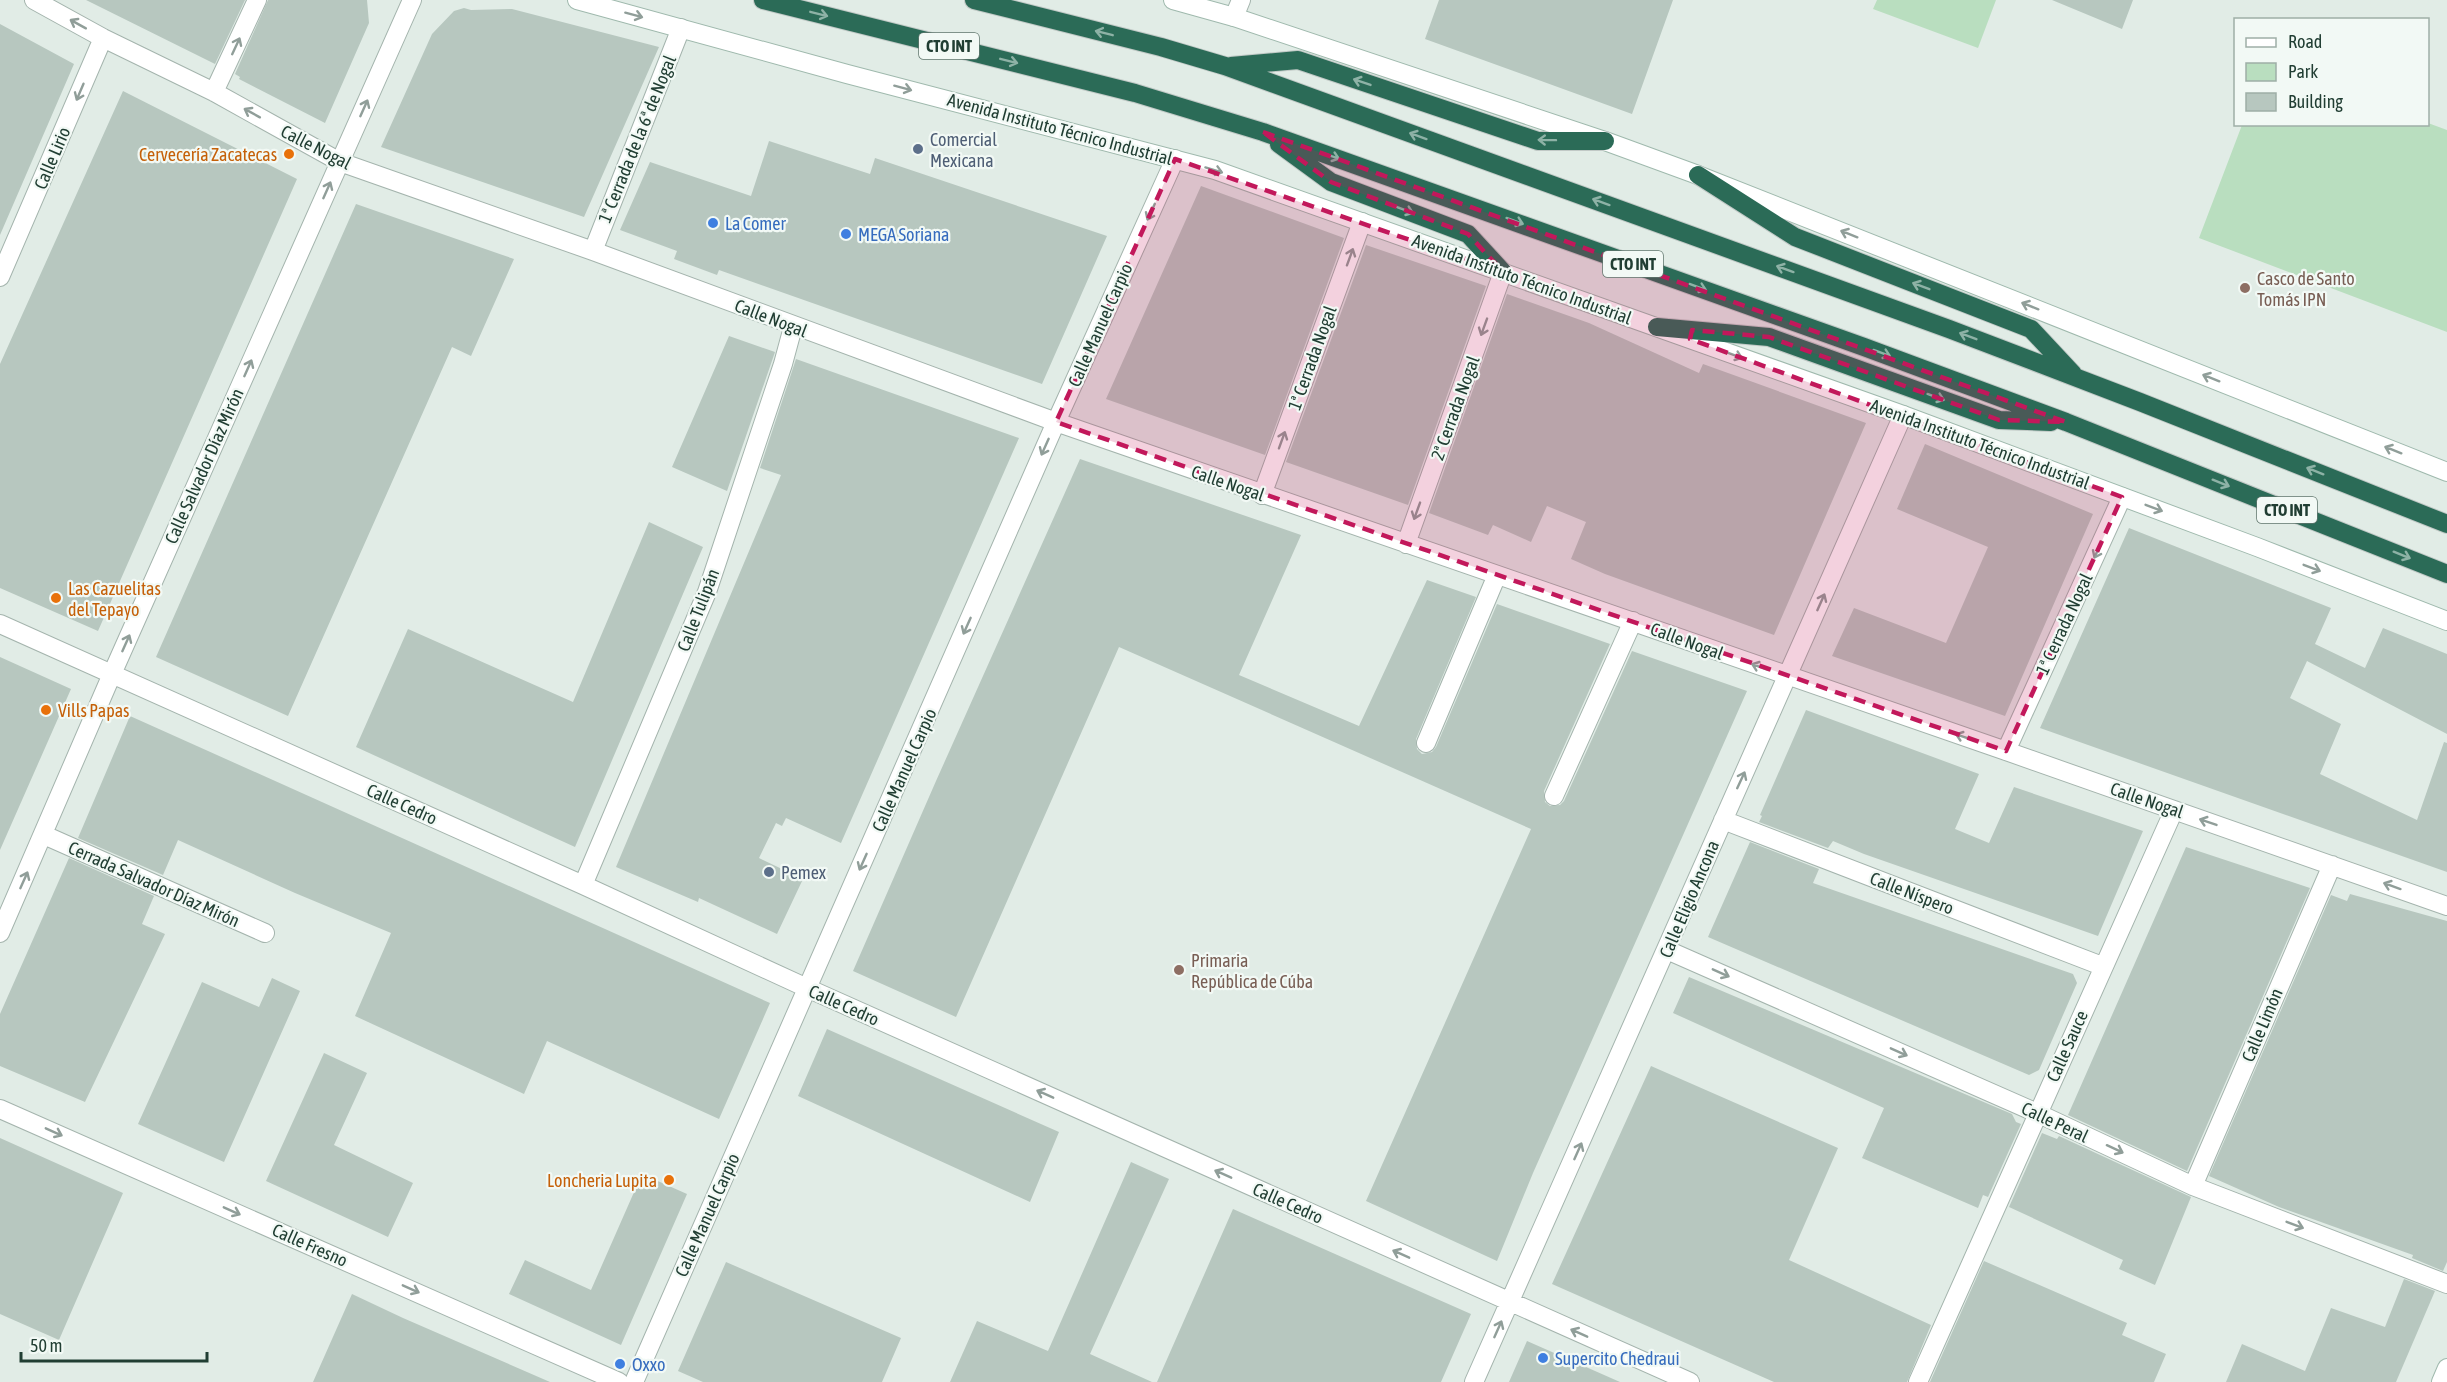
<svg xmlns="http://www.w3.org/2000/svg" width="2447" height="1382" viewBox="0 0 2447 1382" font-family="'Asap Condensed',sans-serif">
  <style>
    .green { fill: #b9debf }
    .building { fill: #b7c7bf }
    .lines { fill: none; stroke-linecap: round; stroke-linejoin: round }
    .street-casing { stroke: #a4b4ad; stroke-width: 20 }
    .secondary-casing { stroke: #9fb9ad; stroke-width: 20 }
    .highway-casing { stroke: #c1c9c6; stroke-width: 20 }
    .street { stroke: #fff; stroke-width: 18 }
    .secondary { stroke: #fff; stroke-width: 18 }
    .highway { stroke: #2b6b57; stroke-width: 18 }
    .oneway { stroke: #8eb2a6 }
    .oneway2 { stroke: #909e99 }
    .marked { fill: #c2185b; fill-opacity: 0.2; stroke: #c2185b; stroke-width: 4.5; stroke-dasharray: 12 8; stroke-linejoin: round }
    .service-dot { fill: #5c6f8a; stroke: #f2f9f5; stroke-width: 2 }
    .food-dot { fill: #e8710a; stroke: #f2f9f5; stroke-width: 2 }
    .shop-dot { fill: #3f7fe0; stroke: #f2f9f5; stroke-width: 2 }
    .education-dot { fill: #8d6e63; stroke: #f2f9f5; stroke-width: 2 }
    .labels { text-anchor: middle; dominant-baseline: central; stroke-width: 4.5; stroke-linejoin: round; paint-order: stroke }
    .shield { fill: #f2f9f5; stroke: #60766d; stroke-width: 1.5 }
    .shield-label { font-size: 16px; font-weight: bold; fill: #213e33 }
    .street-label { font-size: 18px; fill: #213e33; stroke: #f2f9f5 }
    .service-label { font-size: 18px; fill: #4e5e75; stroke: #f2f9f5; text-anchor: start }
    .food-label { font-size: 18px; fill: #c56008; stroke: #f2f9f5; text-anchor: end }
    .shop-label { font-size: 18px; fill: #366cbe; stroke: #f2f9f5; text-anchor: start }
    .education-label { font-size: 18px; fill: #785e54; stroke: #f2f9f5; text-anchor: start }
  </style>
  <rect width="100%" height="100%" fill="#e1ece6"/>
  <path class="green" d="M1877 0H1996L1978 48 1873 9Z
    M2428 123 2447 130V332L2199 238 2242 125 2428 124Z"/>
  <path class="building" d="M86 0H245L215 64Z
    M268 0H367L369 23 325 123 239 79 240 77 235 74Z
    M1439 0H1673L1632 114 1425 39Z
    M2052 0H2133L2122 29Z
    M464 8 471 10 512 9 659 47 584 217 381 147 432 34 454 11Z
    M0 24 74 64 0 235Z
    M123 91 297 179 98 631 0 588V364Z
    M769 141 870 174 875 158 1107 236 1042 384 719 270 717 275 674 259 677 251 620 230 650 162 751 196Z
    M1201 186 1344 238 1265 455 1106 399Z
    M356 204 514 259 471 356 452 347 288 716 156 657Z
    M1366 245 1486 286 1408 505 1286 462Z
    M1507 294 1589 323 1699 373 1703 364 1866 423 1774 635 1605 574 1571 559 1586 522 1547 506 1531 542 1493 525 1488 535 1429 513Z
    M729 336 775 352 727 491 672 467Z
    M796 359 1019 438 841 843 786 818 782 826 776 823 759 858 803 879 777 934 699 898 698 902 616 867 781 475 760 468Z
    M1925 444 2093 514 2005 716 1832 656 1854 608 1946 643 1988 547 1897 509Z
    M1080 459 1301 535 1239 675 1359 726 1427 580 1476 597 1416 739 1417 749 1422 754 1432 752 1436 747 1497 604 1610 644 1544 791 1545 802 1550 806 1560 805 1564 801 1632 651 1747 691 1533 1173 1497 1261 1366 1201 1531 829 1119 647 956 1017 853 971 936 781Z
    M649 522 703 547 575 847 356 747 408 629 573 702Z
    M2129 528 2331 608 2315 644 2365 668 2383 628 2447 654V734L2307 661 2290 698 2341 724 2320 774 2417 820 2444 742 2447 743V872L2040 728Z
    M0 657 71 689 0 850Z
    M1806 710 1979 774 1955 829 1989 843 2014 787 2143 831 2098 936 1864 854 1833 841 1828 848 1759 822 1762 816 1760 815Z
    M130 716 770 1003 719 1119 547 1041 524 1094 355 1016 391 933 295 893 178 840 163 875 78 838Z
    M1750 842 1819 869 1813 883 2073 974 2077 983 2039 1070 2029 1075 1708 937Z
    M2186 847 2310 888 2187 1171 2068 1115Z
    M69 858 154 896 142 924 165 934 85 1102 0 1066V1014Z
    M2350 894 2447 921V1262L2443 1271 2412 1258 2413 1255 2279 1207 2209 1176 2331 895 2347 901Z
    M1689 977 2012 1114 2016 1122 2021 1124 1988 1197 1983 1195 1978 1208 1862 1158 1884 1108 1673 1013Z
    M272 978 300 991 224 1162 138 1124 202 982 259 1007Z
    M827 1029 1059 1132 1030 1202 798 1096Z
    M324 1053 367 1073 334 1145 413 1183 388 1237 266 1181Z
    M1651 1066 1838 1148 1789 1260 1931 1325 1907 1382H1774L1552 1284Z
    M2042 1133 2057 1139 2059 1136 2191 1197 2155 1285 2119 1269 2123 1260 2009 1207Z
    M0 1138 123 1193 59 1340 0 1314Z
    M1131 1162 1169 1179 1090 1354 1152 1382H950L977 1321 1048 1351Z
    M642 1174 687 1194 621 1345 509 1294 525 1260 591 1290Z
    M1233 1209 1471 1314 1441 1382H1157Z
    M1984 1261 2127 1323 2122 1335 2166 1354 2154 1382H1930Z
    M726 1262 901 1338 882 1382H703L678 1371Z
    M2404 1279 2435 1291 2396 1382H2226L2242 1344 2305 1371 2331 1308 2385 1327Z
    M352 1294 403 1318 550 1382H313Z
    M1527 1341 1620 1382H1509Z"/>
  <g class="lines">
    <g class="street-casing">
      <path id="street" d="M34 0 103 38 214 92 340 162 593 251 1056 422 2006 751 2447 906
        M1234 17 1241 0
        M214 92 257 0
        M593 251 681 28
        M0 277 103 38
        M1262 495 1362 222
        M1406 544 1503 272
        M0 624 583 885 807 988 1690 1382
        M1426 743 1497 575
        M2006 751 2122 497
        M1554 796 1633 621
        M1723 820 2102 966
        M44 835 265 933
        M583 885 707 592 783 364 793 327
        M0 933 112 674 412 0
        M1667 950 2037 1113 2193 1186 2447 1284
        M0 1109 619 1382
        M2193 1186 2332 865
        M634 1382 1056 422 1175 159
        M1474 1382 1903 415
        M1918 1382 2174 810"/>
    </g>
    <g class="secondary-casing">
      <path id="secondary" d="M577 0 847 74 1215 170 1903 415 2257 547 2447 621
        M1173 0 1234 17 1605 141 1698 175 2447 472
        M2441 1382 2447 1368"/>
    </g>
    <g class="highway-casing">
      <path id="highway" d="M763 0 1135 93 1263 132 1864 347 2066 422 2447 574
        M974 0 1161 47 1225 66 1949 329 2140 402 2447 524
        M1231 66 1298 60 1538 141H1605
        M1279 144 1331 182 1468 234 1503 272
        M1698 175 1795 237 2031 329 2073 374
        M1657 327 1769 337 1999 420 2051 422"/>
    </g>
    <use href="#street" class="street"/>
    <use href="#secondary" class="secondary"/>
    <use href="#highway" class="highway"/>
  </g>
  <defs><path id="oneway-shaft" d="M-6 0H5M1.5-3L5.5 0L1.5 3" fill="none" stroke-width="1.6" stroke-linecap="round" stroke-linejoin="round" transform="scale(1.5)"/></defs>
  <g class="oneway">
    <use href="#oneway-shaft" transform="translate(819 14) rotate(14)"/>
    <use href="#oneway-shaft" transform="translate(1104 33) rotate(-166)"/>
    <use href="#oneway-shaft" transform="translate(1009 61) rotate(14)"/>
    <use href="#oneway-shaft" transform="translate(1362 82) rotate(-161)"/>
    <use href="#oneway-shaft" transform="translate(1418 136) rotate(-160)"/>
    <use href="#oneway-shaft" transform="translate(1547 140) rotate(-179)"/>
    <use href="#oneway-shaft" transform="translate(1331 156) rotate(19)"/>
    <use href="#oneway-shaft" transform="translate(1601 202) rotate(-160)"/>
    <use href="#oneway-shaft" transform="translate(1405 210) rotate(21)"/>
    <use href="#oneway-shaft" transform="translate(1515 221) rotate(20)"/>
    <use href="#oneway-shaft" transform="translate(1785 269) rotate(-160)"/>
    <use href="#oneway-shaft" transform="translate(1921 286) rotate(-159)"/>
    <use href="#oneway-shaft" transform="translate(1698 287) rotate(20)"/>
    <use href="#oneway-shaft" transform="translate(1968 336) rotate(-159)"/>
    <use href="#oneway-shaft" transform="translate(1882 353) rotate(20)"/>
    <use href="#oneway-shaft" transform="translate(1936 397) rotate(20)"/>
    <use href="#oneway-shaft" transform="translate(2315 471) rotate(-158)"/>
    <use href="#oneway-shaft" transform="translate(2221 483) rotate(22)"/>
    <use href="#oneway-shaft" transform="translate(2402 555) rotate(22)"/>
  </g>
  <g class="oneway2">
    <use href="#oneway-shaft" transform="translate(634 15) rotate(15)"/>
    <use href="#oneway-shaft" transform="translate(78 24) rotate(-151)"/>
    <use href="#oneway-shaft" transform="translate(236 46) rotate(-65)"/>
    <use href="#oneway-shaft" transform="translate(903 88) rotate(15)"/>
    <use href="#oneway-shaft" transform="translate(80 92) rotate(113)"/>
    <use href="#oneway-shaft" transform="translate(364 108) rotate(-66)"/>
    <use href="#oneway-shaft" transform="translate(252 113) rotate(-151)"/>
    <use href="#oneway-shaft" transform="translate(1214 170) rotate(17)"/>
    <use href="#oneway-shaft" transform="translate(327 190) rotate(-66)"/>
    <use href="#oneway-shaft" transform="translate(1151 212) rotate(115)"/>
    <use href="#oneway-shaft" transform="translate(1849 234) rotate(-158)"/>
    <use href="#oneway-shaft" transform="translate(1350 257) rotate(-70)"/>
    <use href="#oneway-shaft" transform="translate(2030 306) rotate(-158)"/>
    <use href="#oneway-shaft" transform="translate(1484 327) rotate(110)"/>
    <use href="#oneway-shaft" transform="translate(1734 355) rotate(20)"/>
    <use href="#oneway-shaft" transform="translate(248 368) rotate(-66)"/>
    <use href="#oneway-shaft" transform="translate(2211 378) rotate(-158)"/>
    <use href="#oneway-shaft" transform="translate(1282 440) rotate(-70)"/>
    <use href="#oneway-shaft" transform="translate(1045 447) rotate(114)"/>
    <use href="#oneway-shaft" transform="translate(2393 450) rotate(-158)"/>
    <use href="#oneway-shaft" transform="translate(2154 508) rotate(21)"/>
    <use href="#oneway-shaft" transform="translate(1417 511) rotate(110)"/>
    <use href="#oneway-shaft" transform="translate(2098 550) rotate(115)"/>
    <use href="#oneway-shaft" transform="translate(2312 568) rotate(21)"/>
    <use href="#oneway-shaft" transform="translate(1821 602) rotate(-66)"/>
    <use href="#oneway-shaft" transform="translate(967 626) rotate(114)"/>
    <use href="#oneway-shaft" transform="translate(126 643) rotate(-66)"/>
    <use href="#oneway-shaft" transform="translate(1760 667) rotate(-160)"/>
    <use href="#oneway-shaft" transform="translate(1964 737) rotate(-161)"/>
    <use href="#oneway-shaft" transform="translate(1741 780) rotate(-65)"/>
    <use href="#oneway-shaft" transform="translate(2208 822) rotate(-161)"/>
    <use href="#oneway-shaft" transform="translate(863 862) rotate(114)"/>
    <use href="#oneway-shaft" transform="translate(24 880) rotate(-66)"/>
    <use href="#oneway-shaft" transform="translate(2392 886) rotate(-160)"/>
    <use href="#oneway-shaft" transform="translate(1721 973) rotate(24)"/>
    <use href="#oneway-shaft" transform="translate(1899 1052) rotate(24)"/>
    <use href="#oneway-shaft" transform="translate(1045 1094) rotate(-156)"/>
    <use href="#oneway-shaft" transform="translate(54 1132) rotate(24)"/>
    <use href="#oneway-shaft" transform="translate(2115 1149) rotate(25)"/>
    <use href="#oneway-shaft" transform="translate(1578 1151) rotate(-66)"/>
    <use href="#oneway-shaft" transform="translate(1223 1174) rotate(-156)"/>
    <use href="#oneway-shaft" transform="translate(232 1211) rotate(24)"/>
    <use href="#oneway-shaft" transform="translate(2295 1225) rotate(21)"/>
    <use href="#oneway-shaft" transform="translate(1401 1254) rotate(-156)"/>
    <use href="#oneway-shaft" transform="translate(411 1289) rotate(24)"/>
    <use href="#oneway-shaft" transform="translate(1498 1329) rotate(-66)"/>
    <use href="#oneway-shaft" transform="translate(1579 1333) rotate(-156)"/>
  </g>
  <path class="marked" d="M1263 132 2066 422 1999 420 1769 337 1692 330 1690 339 2122 497 2006 751 1056 422 1175 159 1503 272 1468 234 1331 182Z"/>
  <g class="service-dot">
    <circle cx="918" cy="149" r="6"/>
    <circle cx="769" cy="872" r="6"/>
  </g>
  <g class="food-dot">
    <circle cx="289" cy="154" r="6"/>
    <circle cx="56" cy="598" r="6"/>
    <circle cx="46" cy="710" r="6"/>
    <circle cx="669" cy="1180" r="6"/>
  </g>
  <g class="shop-dot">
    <circle cx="713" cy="223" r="6"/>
    <circle cx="846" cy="234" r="6"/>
    <circle cx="1543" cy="1358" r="6"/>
    <circle cx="620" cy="1364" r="6"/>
  </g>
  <g class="education-dot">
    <circle cx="2245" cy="288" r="6"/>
    <circle cx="1179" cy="970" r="6"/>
  </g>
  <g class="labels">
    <g class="shield">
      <rect x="919" y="33" width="60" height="26" rx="4.5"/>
      <rect x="1603" y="251" width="60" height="26" rx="4.5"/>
      <rect x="2257" y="497" width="60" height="26" rx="4.5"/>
    </g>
    <g class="shield-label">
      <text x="949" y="46">CTO INT</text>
      <text x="1633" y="264">CTO INT</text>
      <text x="2287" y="510">CTO INT</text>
    </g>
    <g class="street-label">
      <text transform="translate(1060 129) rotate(15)">Avenida Instituto Técnico Industrial</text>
      <text transform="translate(637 139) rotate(-68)">1ª Cerrada de la 6ª de Nogal</text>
      <text transform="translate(316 147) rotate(27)">Calle Nogal</text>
      <text transform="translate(52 158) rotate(-67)">Calle Lirio</text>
      <text transform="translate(1522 279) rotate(20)">Avenida Instituto Técnico Industrial</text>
      <text transform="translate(771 318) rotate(21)">Calle Nogal</text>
      <text transform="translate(1100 325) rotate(-66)">Calle Manuel Carpio</text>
      <text transform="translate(1312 358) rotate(-70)">1ª Cerrada Nogal</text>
      <text transform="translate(1455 408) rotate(-70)">2ª Cerrada Nogal</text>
      <text transform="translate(1980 444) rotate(20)">Avenida Instituto Técnico Industrial</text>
      <text transform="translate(204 466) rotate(-66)">Calle Salvador Díaz Mirón</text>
      <text transform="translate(1228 483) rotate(19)">Calle Nogal</text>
      <text transform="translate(698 610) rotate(-69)">Calle Tulipán</text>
      <text transform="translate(2064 624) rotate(-65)">1ª Cerrada Nogal</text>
      <text transform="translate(1687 641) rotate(20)">Calle Nogal</text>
      <text transform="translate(904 770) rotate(-66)">Calle Manuel Carpio</text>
      <text transform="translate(2147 800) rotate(19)">Calle Nogal</text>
      <text transform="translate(402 804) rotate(24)">Calle Cedro</text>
      <text transform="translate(154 884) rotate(24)">Cerrada Salvador Díaz Mirón</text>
      <text transform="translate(1912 893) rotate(21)">Calle Níspero</text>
      <text transform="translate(1689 899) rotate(-67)">Calle Eligio Ancona</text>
      <text transform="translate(844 1005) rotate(24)">Calle Cedro</text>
      <text transform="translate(2262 1025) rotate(-67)">Calle Limón</text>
      <text transform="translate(2067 1046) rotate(-66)">Calle Sauce</text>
      <text transform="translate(2055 1122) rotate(25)">Calle Peral</text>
      <text transform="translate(1288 1203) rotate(24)">Calle Cedro</text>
      <text transform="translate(707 1215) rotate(-66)">Calle Manuel Carpio</text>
      <text transform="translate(310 1245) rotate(24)">Calle Fresno</text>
    </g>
    <g class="service-label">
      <text x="930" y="139">Comercial<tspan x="930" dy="21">Mexicana</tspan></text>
      <text x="781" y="872">Pemex</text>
    </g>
    <g class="food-label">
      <text x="277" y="154">Cervecería Zacatecas</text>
      <text x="68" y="588" text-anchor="start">Las Cazuelitas<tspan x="68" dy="21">del Tepayo</tspan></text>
      <text x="58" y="710" text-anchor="start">Vills Papas</text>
      <text x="657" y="1180">Loncheria Lupita</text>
    </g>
    <g class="shop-label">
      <text x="725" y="223">La Comer</text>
      <text x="858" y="234">MEGA Soriana</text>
      <text x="1555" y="1358">Supercito Chedraui</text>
      <text x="632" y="1364">Oxxo</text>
    </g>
    <g class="education-label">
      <text x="2257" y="278">Casco de Santo<tspan x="2257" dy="21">Tomás IPN</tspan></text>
      <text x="1191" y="960">Primaria<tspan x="1191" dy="21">República de Cúba</tspan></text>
    </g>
  </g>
  <rect x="2234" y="18" width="195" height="108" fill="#f2f9f5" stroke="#9eaea7" stroke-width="1.5"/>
  <rect x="2246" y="38" width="30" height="9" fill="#ffffff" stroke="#9eaea7" stroke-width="1.5"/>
  <text x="2288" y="48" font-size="18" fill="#213e33">Road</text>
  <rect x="2246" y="63" width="30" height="18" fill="#b9debf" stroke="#9eaea7" stroke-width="1.5"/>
  <text x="2288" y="78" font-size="18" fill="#213e33">Park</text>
  <rect x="2246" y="93" width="30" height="18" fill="#b7c7bf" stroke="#9eaea7" stroke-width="1.5"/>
  <text x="2288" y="108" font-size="18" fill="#213e33">Building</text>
  <path d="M21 1352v9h186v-9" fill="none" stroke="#213e33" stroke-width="3"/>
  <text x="30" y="1352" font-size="18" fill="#213e33" stroke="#f2f9f5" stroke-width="4.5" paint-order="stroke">50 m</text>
</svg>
